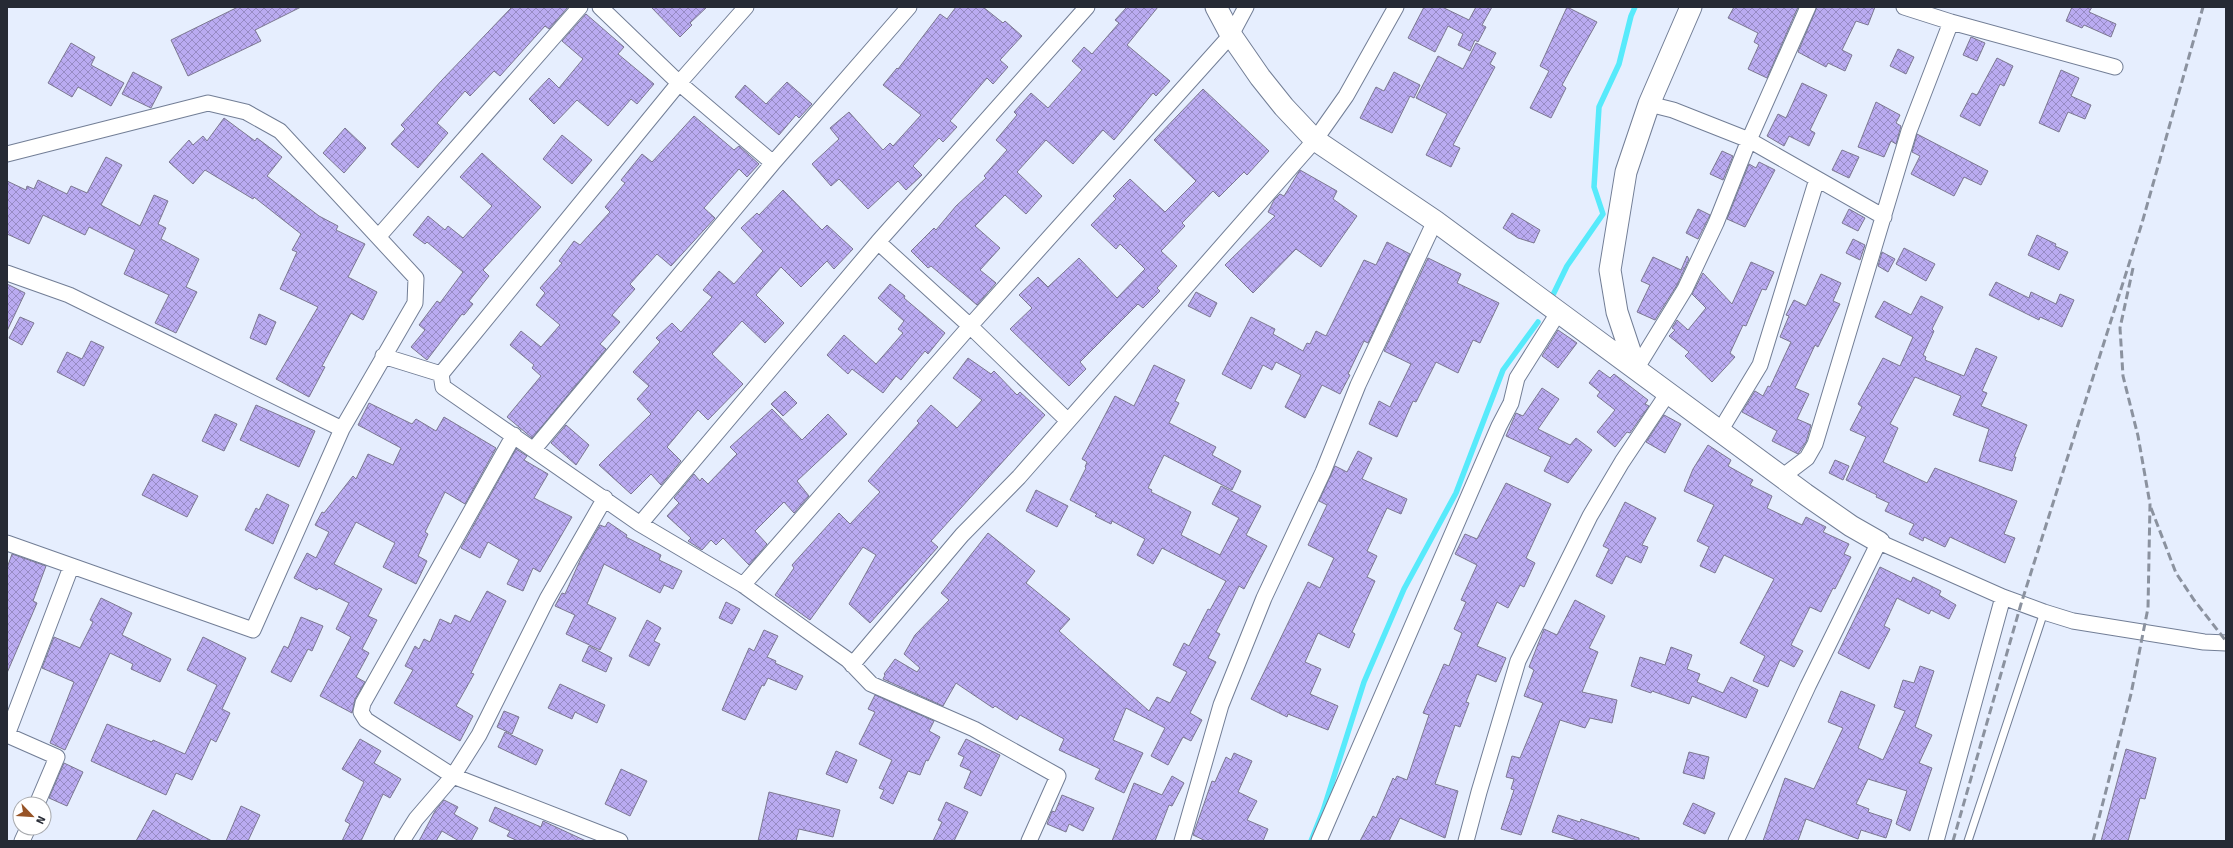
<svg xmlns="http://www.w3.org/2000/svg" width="2233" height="848" viewBox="0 0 2233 848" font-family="Signika,sans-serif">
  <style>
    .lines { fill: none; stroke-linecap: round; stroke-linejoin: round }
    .stream { stroke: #57eafb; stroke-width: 5.5 }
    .building { fill: url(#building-cross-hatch); stroke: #7c7891 }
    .lane-casing { stroke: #727e96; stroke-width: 9 }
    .street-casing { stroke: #727e96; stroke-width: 17 }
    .secondary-casing { stroke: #727e96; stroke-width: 23 }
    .lane { stroke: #fff; stroke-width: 7 }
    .street { stroke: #fff; stroke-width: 15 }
    .secondary { stroke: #fff; stroke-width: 21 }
    .rail { stroke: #8b929f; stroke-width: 3; stroke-dasharray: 8 4; stroke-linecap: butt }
  </style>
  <defs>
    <pattern id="building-cross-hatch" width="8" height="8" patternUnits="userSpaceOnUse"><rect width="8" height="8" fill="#baabf1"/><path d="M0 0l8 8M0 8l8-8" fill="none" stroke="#978bc4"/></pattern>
  </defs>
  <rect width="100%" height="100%" fill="#e6eefe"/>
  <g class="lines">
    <path class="stream" d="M1550 301 1567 266 1603 214 1594 187 1599 107 1619 64 1631 16 1635 7
      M1311 841 1323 811 1364 682 1404 589 1456 493 1503 370 1538 322"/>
  </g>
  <path class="building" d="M238 7H301L255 30 261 41 188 76 171 40Z
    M512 7H568L549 29 545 26 500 76 494 71 470 96 465 91 437 123 448 133 418 168 391 144 405 129 401 125 442 80Z
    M651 7H707L690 23 692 25 680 37Z
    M956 7H983L1003 23 1005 21 1022 36 1000 60 1008 67 993 84 987 78 950 121 957 127 943 142 939 138 913 166 922 175 906 190 898 181 868 209 839 179 831 186 812 164 839 139 830 128 849 112 883 150 890 143 893 146 921 115 883 85 897 68 898 69 940 14 947 19Z
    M1127 7H1158L1127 45 1170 81 1156 96 1153 93 1114 140 1103 130 1073 164 1046 140 1017 172 1042 196 1026 214 1005 195 975 226 1000 248 980 270 996 283 977 305 931 266 928 268 911 251 934 228 936 230 956 206 986 178 984 176 1007 150 996 140 1017 115 1014 112 1031 93 1048 108 1082 70 1072 61 1084 47 1092 54 1119 23 1115 20Z
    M1424 7H1442L1469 20 1476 7H1492L1482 25 1486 27 1478 42 1475 40 1470 51 1458 45 1463 34 1448 26 1435 52 1408 38Z
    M1567 7 1597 22 1562 85 1566 88 1551 118 1530 108 1549 71 1540 66Z
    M1734 7H1798L1767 78 1748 69 1759 45 1754 42 1758 33 1728 18Z
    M1817 7H1875L1868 25 1856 21 1842 50 1852 55 1845 71 1828 63 1826 67 1798 52Z
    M2072 7H2092L2089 12 2116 24 2111 37 2084 25 2082 28 2066 21Z
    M586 14 624 47 618 54 654 84 637 104 631 99 608 126 577 100 554 124 529 99 549 78 559 88 583 59 562 41Z
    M1971 37 1985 43 1977 61 1963 55Z
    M71 43 95 57 91 65 124 83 111 106 78 87 72 97 48 83Z
    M1476 43 1496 53 1490 64 1495 67 1453 145 1460 148 1451 167 1426 155 1447 114 1416 98 1438 56 1463 69Z
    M1898 49 1914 57 1906 74 1890 66Z
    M1997 58 2013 66 2004 86 2000 84 1980 126 1960 116 1972 93 1977 95Z
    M2061 70 2079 78 2071 96 2091 105 2085 119 2068 112 2059 132 2039 123Z
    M133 72 162 87 151 108 122 94Z
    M1394 72 1420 85 1414 98 1410 96 1392 133 1360 118 1376 87 1384 91Z
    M787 82 812 104 799 118 796 115 779 135 735 97 745 85 766 104Z
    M1802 83 1827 95 1810 130 1815 133 1809 146 1789 136 1784 146 1767 136 1778 114 1786 118Z
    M1203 89 1269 151 1247 175 1244 172 1219 197 1213 191 1182 223 1185 226 1161 251 1177 266 1157 288 1160 291 1143 308 1138 304 1080 362 1086 369 1069 386 1010 329 1032 308 1019 295 1038 277 1048 287 1079 258 1117 298 1145 269 1120 244 1116 249 1091 225 1116 199 1113 196 1130 179 1165 212 1196 181 1154 140Z
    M1876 102 1900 115 1896 123 1901 126 1896 144 1891 141 1884 157 1858 147Z
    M694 116 734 150 739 146 759 164 747 177 739 169 704 208 715 218 671 266 657 254 630 284 635 289 612 315 620 322 600 344 606 349 532 438 507 417 541 376 532 368 534 365 510 345 521 331 541 347 560 325 536 305 545 293 540 288 562 263 559 261 574 241 580 245 610 212 605 207 625 183 621 180 642 154 652 162Z
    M224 118 255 141 257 138 282 157 267 176 319 216 338 226 336 230 365 244 348 277 377 292 363 320 351 313 322 366 325 367 309 397 276 379 318 307 280 289 297 252 292 250 301 234 254 197 253 199 205 170 193 184 169 162 189 140 193 145 203 136 207 141Z
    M345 128 366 148 344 173 323 153Z
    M1917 134 1988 171 1981 185 1964 177 1954 196 1911 174 1920 156 1912 152Z
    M562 135 592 160 572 184 543 159Z
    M1842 150 1859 157 1849 178 1832 170Z
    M1722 151 1733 156 1723 180 1710 174Z
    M482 153 541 207 483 270 489 276 469 301 473 304 464 315 462 314 427 360 411 347 425 330 419 325 437 301 440 303 463 272 427 242 425 244 413 235 428 216 445 230 448 226 463 238 492 206 460 177Z
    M106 157 122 165 101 205 140 226 154 195 168 201 158 224 166 228 161 239 199 259 186 287 197 292 176 333 155 323 169 295 124 274 135 250 89 227 85 235 43 215 29 244 7 234V181L26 190 27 186 34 189 38 180 67 194 71 186 87 193Z
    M1759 162 1775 170 1745 227 1727 219 1749 164 1756 168Z
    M1300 170 1337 191 1333 199 1357 216 1321 267 1296 249 1253 293 1225 265 1275 216 1268 212 1274 200 1280 194 1284 196Z
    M783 190 822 230 827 225 853 249 834 269 827 261 801 287 781 267 756 295 784 323 765 343 742 321 712 354 743 384 708 420 698 410 667 447 681 461 661 485 651 474 631 494 599 465 651 414 637 399 649 386 633 372 660 342 656 338 672 323 681 332 712 297 703 290 719 271 734 284 763 251 741 228 757 213 759 215Z
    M1698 209 1710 215 1698 239 1686 233Z
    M1849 209 1865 218 1858 231 1842 223Z
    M1512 213 1540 230 1534 243 1518 238 1503 228Z
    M2037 235 2056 244 2055 246 2068 252 2059 270 2028 255Z
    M1853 239 1865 245 1860 260 1846 253Z
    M1387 242 1410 254 1368 343 1364 341 1348 374 1350 375 1340 394 1322 385 1305 418 1285 407 1301 375 1276 362 1272 370 1263 365 1251 389 1222 374 1251 317 1275 329 1273 334 1303 351 1307 343 1310 344 1316 331 1326 336 1364 260 1376 265Z
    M1904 248 1935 264 1926 281 1896 264Z
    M1882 252 1895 259 1888 272 1878 266Z
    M1687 256 1689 259 1677 285 1655 320 1637 312 1650 285 1641 281 1653 257 1681 270Z
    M1428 258 1461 274 1457 283 1499 303 1480 343 1473 340 1458 373 1436 362 1416 402 1413 401 1397 437 1369 424 1379 401 1390 407 1411 364 1384 351Z
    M1751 262 1774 272 1766 290 1762 289 1746 326 1743 325 1730 353 1735 357 1712 382 1685 356 1689 352 1669 336 1675 330 1672 328 1677 320 1688 330 1706 308 1692 294 1703 273 1732 304Z
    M1821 274 1841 283 1833 301 1840 304 1818 347 1815 345 1795 388 1809 394 1797 419 1811 425 1806 442 1798 454 1772 441 1777 431 1742 412 1755 391 1763 396 1768 386 1770 387 1791 342 1780 337 1789 316 1786 315 1794 300 1806 306Z
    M1996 282 2029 298 2031 292 2056 304 2060 294 2074 300 2062 327 2040 317 2039 320 1989 295Z
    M7 284 25 293 7 331Z
    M890 284 905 296 904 298 945 333 928 354 925 351 901 380 896 376 883 393 852 369 848 374 827 355 844 335 876 364 903 333 898 329 904 321 878 298Z
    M1196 292 1217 303 1210 317 1188 306Z
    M1921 296 1943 307 1932 329 1934 331 1923 355 1926 357 1925 360 1964 376 1976 348 1997 357 1982 391 1987 393 1981 406 2027 425 2014 457H2016L2012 471 1979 461 1989 429 1953 415 1961 396 1915 377 1890 424 1898 428 1883 462 1927 483 1935 468 2017 501 2004 534 2015 538 2005 563 1950 537 1945 547 1924 537 1923 541 1909 534 1914 524 1885 511 1889 503 1876 497 1877 495 1846 480 1866 437 1850 430 1862 407 1858 404 1883 358 1900 366 1913 337 1875 317 1884 301 1911 315Z
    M259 314 276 322 266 345 250 338Z
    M20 317 34 323 22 345 9 338Z
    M1558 330 1577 343 1558 368 1542 356Z
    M91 341 104 347 84 386 57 372 67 352 82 359Z
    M968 358 991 374 994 371 1017 395 1020 392 1045 415 931 541 938 547 870 623 849 604 876 555 863 547 810 620 775 595 794 568 792 565 839 513 850 524 880 492 868 481 919 423 917 421 931 405 957 428 982 400 953 378Z
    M1154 365 1185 380 1175 401 1179 403 1169 423 1216 447 1212 455 1241 471 1232 490 1164 455 1148 488 1152 490 1151 492 1191 512 1181 535 1220 555 1239 518 1212 504 1221 486 1261 506 1246 535 1267 546 1244 589 1239 586 1216 632 1220 634 1208 658 1216 662 1190 713 1202 720 1191 741 1183 737 1168 765 1151 756 1165 728 1126 708 1113 740 1143 753 1124 793 1095 779 1100 769 1059 750 1064 739 1020 715 1017 720 995 706 993 708 956 683 943 706 883 679 885 675 884 674 895 659 917 672 920 668 904 654 915 635 949 600 941 593 988 533 1035 571 1026 583 1070 619 1059 631 1149 711 1157 697 1170 703 1187 672 1173 665 1184 643 1189 646 1208 609 1210 610 1226 581 1162 548 1153 564 1137 555 1145 539 1112 521 1111 524 1095 516 1097 514 1070 500 1086 468 1085 467 1087 462 1082 459 1115 396 1134 406Z
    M1599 370 1610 378 1614 374 1648 400 1645 404 1649 406 1630 433 1627 432 1615 447 1597 432 1615 410 1597 396 1600 392 1589 383Z
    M1542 388 1559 399 1538 429 1570 445 1576 438 1592 450 1568 483 1544 471 1551 457 1506 436 1516 413 1523 416Z
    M785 391 797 403 783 416 771 404Z
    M369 403 412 424 416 419 436 431 444 417 496 448 465 504 445 492 425 532 428 534 418 556 427 561 416 584 383 567 395 543 356 522 334 564 382 589 368 616 377 620 362 649 369 653 356 677 365 682 355 699 352 713 320 696 351 637 336 629 349 603 319 588 317 590 294 578 307 553 316 558 329 532 315 525 322 512 324 513 353 476 356 479 368 454 393 465 401 448 358 425Z
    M256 405 315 431 299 467 240 440Z
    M772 409 802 440 828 414 847 434 797 481 809 496 794 513 784 502 755 531 767 544 749 565 723 538 716 545 711 540 702 550 688 541 691 538 667 516 679 503 674 498 694 474 700 481 702 478 708 484 737 454 730 447Z
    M215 414 237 424 224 451 202 441Z
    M1664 415 1681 424 1665 453 1646 442Z
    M566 425 589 445 576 465 551 443Z
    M1708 445 1731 460 1728 466 1753 480 1750 485 1772 496 1767 508 1802 525 1806 517 1826 527 1823 532 1849 544 1844 554 1851 557 1835 589 1833 588 1821 612 1810 607 1791 645 1803 651 1794 667 1780 660 1768 687 1753 681 1765 656 1740 643 1774 579 1724 555 1715 573 1700 566 1709 547 1697 541 1714 505 1684 491 1693 469Z
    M516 449 527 456 524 460 548 474 534 498 572 517 540 572 533 568 523 591 507 584 519 560 488 542 480 558 461 548Z
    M1358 451 1372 458 1362 479 1407 499 1401 514 1387 508 1367 551 1377 556 1367 577 1375 581 1352 632 1355 634 1349 648 1318 633 1305 662 1321 669 1310 694 1338 706 1328 730 1288 714 1287 717 1251 699 1308 582 1320 588 1334 558 1308 545 1327 505 1319 501 1335 466 1347 472Z
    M1835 460 1849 466 1843 480 1829 473Z
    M153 474 198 496 187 517 142 495Z
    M1506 483 1551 504 1526 558 1535 563 1524 587 1520 585 1508 608 1497 602 1477 646 1506 658 1496 682 1477 674 1466 702 1469 703 1460 727 1455 725 1435 784 1458 791 1445 838 1400 818 1389 841H1360L1373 816 1376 818 1393 778 1395 780 1397 776 1407 780 1429 715 1423 713 1444 664 1449 666 1462 633 1454 629 1466 602 1461 600 1477 565 1455 554 1465 534 1477 539Z
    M1036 490 1068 506 1057 527 1026 511Z
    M267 494 289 505 273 544 245 530 256 508 259 510Z
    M1625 502 1656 518 1642 545 1648 547 1641 563 1626 556 1612 584 1596 576 1609 549 1603 546Z
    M608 522 627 535 626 537 661 555 659 560 682 571 673 589 664 585 660 593 604 564 587 604 616 618 600 650 566 634 575 615 555 606 562 593 565 594 582 556 600 525 605 527Z
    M12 554 46 566 33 601 37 603 7 673V568Z
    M1880 567 1911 582 1913 577 1941 591 1939 595 1956 605 1949 619 1931 610 1929 614 1897 598 1884 626 1890 629 1869 669 1838 653Z
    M487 591 506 601 471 673 474 674 456 706 473 716 460 741 394 703 413 670 405 666 415 646 419 649 424 639 430 642 440 619 451 624 455 615 470 622Z
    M101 598 132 613 122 635 171 659 160 682 131 669 133 664 110 653 65 750 50 743 74 682 42 668 54 637 80 648 93 622 90 620Z
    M1575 600 1605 616 1589 648 1598 652 1582 692 1617 700 1612 723 1590 718 1585 728 1560 720 1521 835 1501 829 1514 790 1511 789 1514 779 1506 777 1512 756 1520 758 1543 703 1524 696 1534 670 1529 667 1544 629 1557 635Z
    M726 602 740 609 732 624 719 618Z
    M301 617 323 626 312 651 308 649 291 682 271 672 284 646 288 648Z
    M647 620 661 628 654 641 660 644 649 666 629 656Z
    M764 630 778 636 767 657 776 661 775 663 803 676 796 690 768 678 764 686 762 685 745 720 722 710 749 648 754 651Z
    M203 637 246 658 222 709 230 713 216 742 211 739 192 780 176 773 166 795 91 761 107 724 152 742 153 740 185 754 217 685 187 670Z
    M589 646 612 658 606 672 582 661Z
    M1671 647 1692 655 1687 669 1700 674 1697 682 1723 693 1731 677 1758 690 1746 718 1692 696 1689 704 1652 691 1651 693 1631 686 1640 657 1665 665Z
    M1920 666 1934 671 1915 727 1932 735 1919 763 1932 768 1910 831 1896 824 1907 791 1868 779 1856 804 1869 809 1868 812 1892 820 1886 838 1861 830 1858 839 1806 819 1798 841H1763L1785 778 1814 789 1843 728 1828 722 1841 691 1875 705 1858 748 1883 760 1905 711 1894 707 1903 680 1914 683Z
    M560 684 605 705 597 723 575 712 572 719 548 708Z
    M875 695 934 721 929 731 940 737 928 761 926 760 920 775 908 771 893 804 880 798 884 790 879 788 892 760 859 744 875 712 868 709Z
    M504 711 519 717 512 734 497 727Z
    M505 732 543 750 536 765 498 747Z
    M360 739 381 751 374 763 401 779 390 798 383 794 361 841H342L350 824 345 821 364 782 342 769Z
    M966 739 1000 755 981 796 964 788 971 771 960 766 964 757 958 754Z
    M2126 749 2156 758 2145 799 2140 798 2128 841H2101Z
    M836 751 857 760 847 783 826 774Z
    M1689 752 1709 757 1704 779 1683 773Z
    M1234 753 1252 761 1238 792 1257 801 1247 820 1268 829 1263 841H1206L1193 835 1212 781 1215 782 1226 757 1231 760Z
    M64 763 83 772 67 806 49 798Z
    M621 769 647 781 630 816 605 804Z
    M1172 776 1184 783 1172 806 1169 805 1155 841H1112L1134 783 1162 795Z
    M769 792 840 810 833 837 799 829 796 841H758Z
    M1062 795 1094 808 1083 831 1069 824 1066 832 1047 824 1052 811 1055 812Z
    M444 800 458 807 454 814 478 828 471 841H459L442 831 436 841H419L435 811Z
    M946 802 968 812 954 841H933L942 822 938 820Z
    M1693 803 1715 813 1705 834 1683 824Z
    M241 806 260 815 248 841H226Z
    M495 807 541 827 543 821 586 841H518L507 836 510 831 489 821Z
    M153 810 212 841H136Z
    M1558 815 1580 822 1581 819 1639 838V841H1580L1552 832Z"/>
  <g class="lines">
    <g class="lane-casing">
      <path id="lane" d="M1968 841 2044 612"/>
    </g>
    <g class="street-casing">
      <path id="street" d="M600 7 679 83 773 163
        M746 7 679 83 441 374 443 387 640 524 743 585 848 660 871 684 974 729 1058 776 1029 841
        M1904 7 1951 22 2115 67
        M1649 104 1673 110 1749 140 1884 217
        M7 154 208 103 246 112 280 131 416 278 415 303 342 429 253 630 7 543
        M379 236 580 7
        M878 242 970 326 1067 420
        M7 273 69 295 342 429
        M383 356 441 374
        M1636 369 1685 289 1716 223 1749 140 1808 7
        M1720 431 1760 365 1817 179
        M514 435 363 703 361 712 366 720 453 776 620 841
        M534 449 773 163 909 7
        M1782 477 1807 458 1815 444 1909 131 1951 22
        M640 524 878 242 1087 7
        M743 585 970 326 1231 35 1246 7
        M852 665 962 535 1019 477 1315 140 1346 96 1396 7
        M37 804 57 757 7 735 71 567
        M22 841 28 828
        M402 841 416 819 453 776 479 735 547 599 605 498
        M1182 841 1221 705 1264 598 1323 472 1358 385 1435 221
        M1319 841 1499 426 1511 403 1517 378 1558 313
        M1466 841 1479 792 1518 661 1590 516 1622 462 1668 393
        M1736 841 1808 686 1879 542 2003 597 2044 612 2073 621 2204 642 2226 643
        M1936 841 2003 597"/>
    </g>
    <g class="secondary-casing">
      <path id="secondary" d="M1216 7 1231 35 1260 77 1284 107 1315 140 1435 221 1805 494 1851 526 1879 542
        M1636 369 1617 312 1610 270 1626 172 1649 104 1691 7"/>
    </g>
    <use href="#lane" class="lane"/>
    <use href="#street" class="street"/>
    <use href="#secondary" class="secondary"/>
    <path class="rail" d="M2151 508 2176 573 2194 600 2226 641
      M1953 841 2021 604 2142 223 2203 7
      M2093 841 2131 694 2148 608 2150 504 2138 436 2123 376 2120 328 2133 268"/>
  </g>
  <rect width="2233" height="848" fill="none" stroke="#262a34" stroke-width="16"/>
  <g transform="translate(32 816) rotate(115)"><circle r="19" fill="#ffffff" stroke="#a8aaae"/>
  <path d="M0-3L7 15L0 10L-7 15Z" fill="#975326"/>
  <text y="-6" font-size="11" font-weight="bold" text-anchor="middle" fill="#262a34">N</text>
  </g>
</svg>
